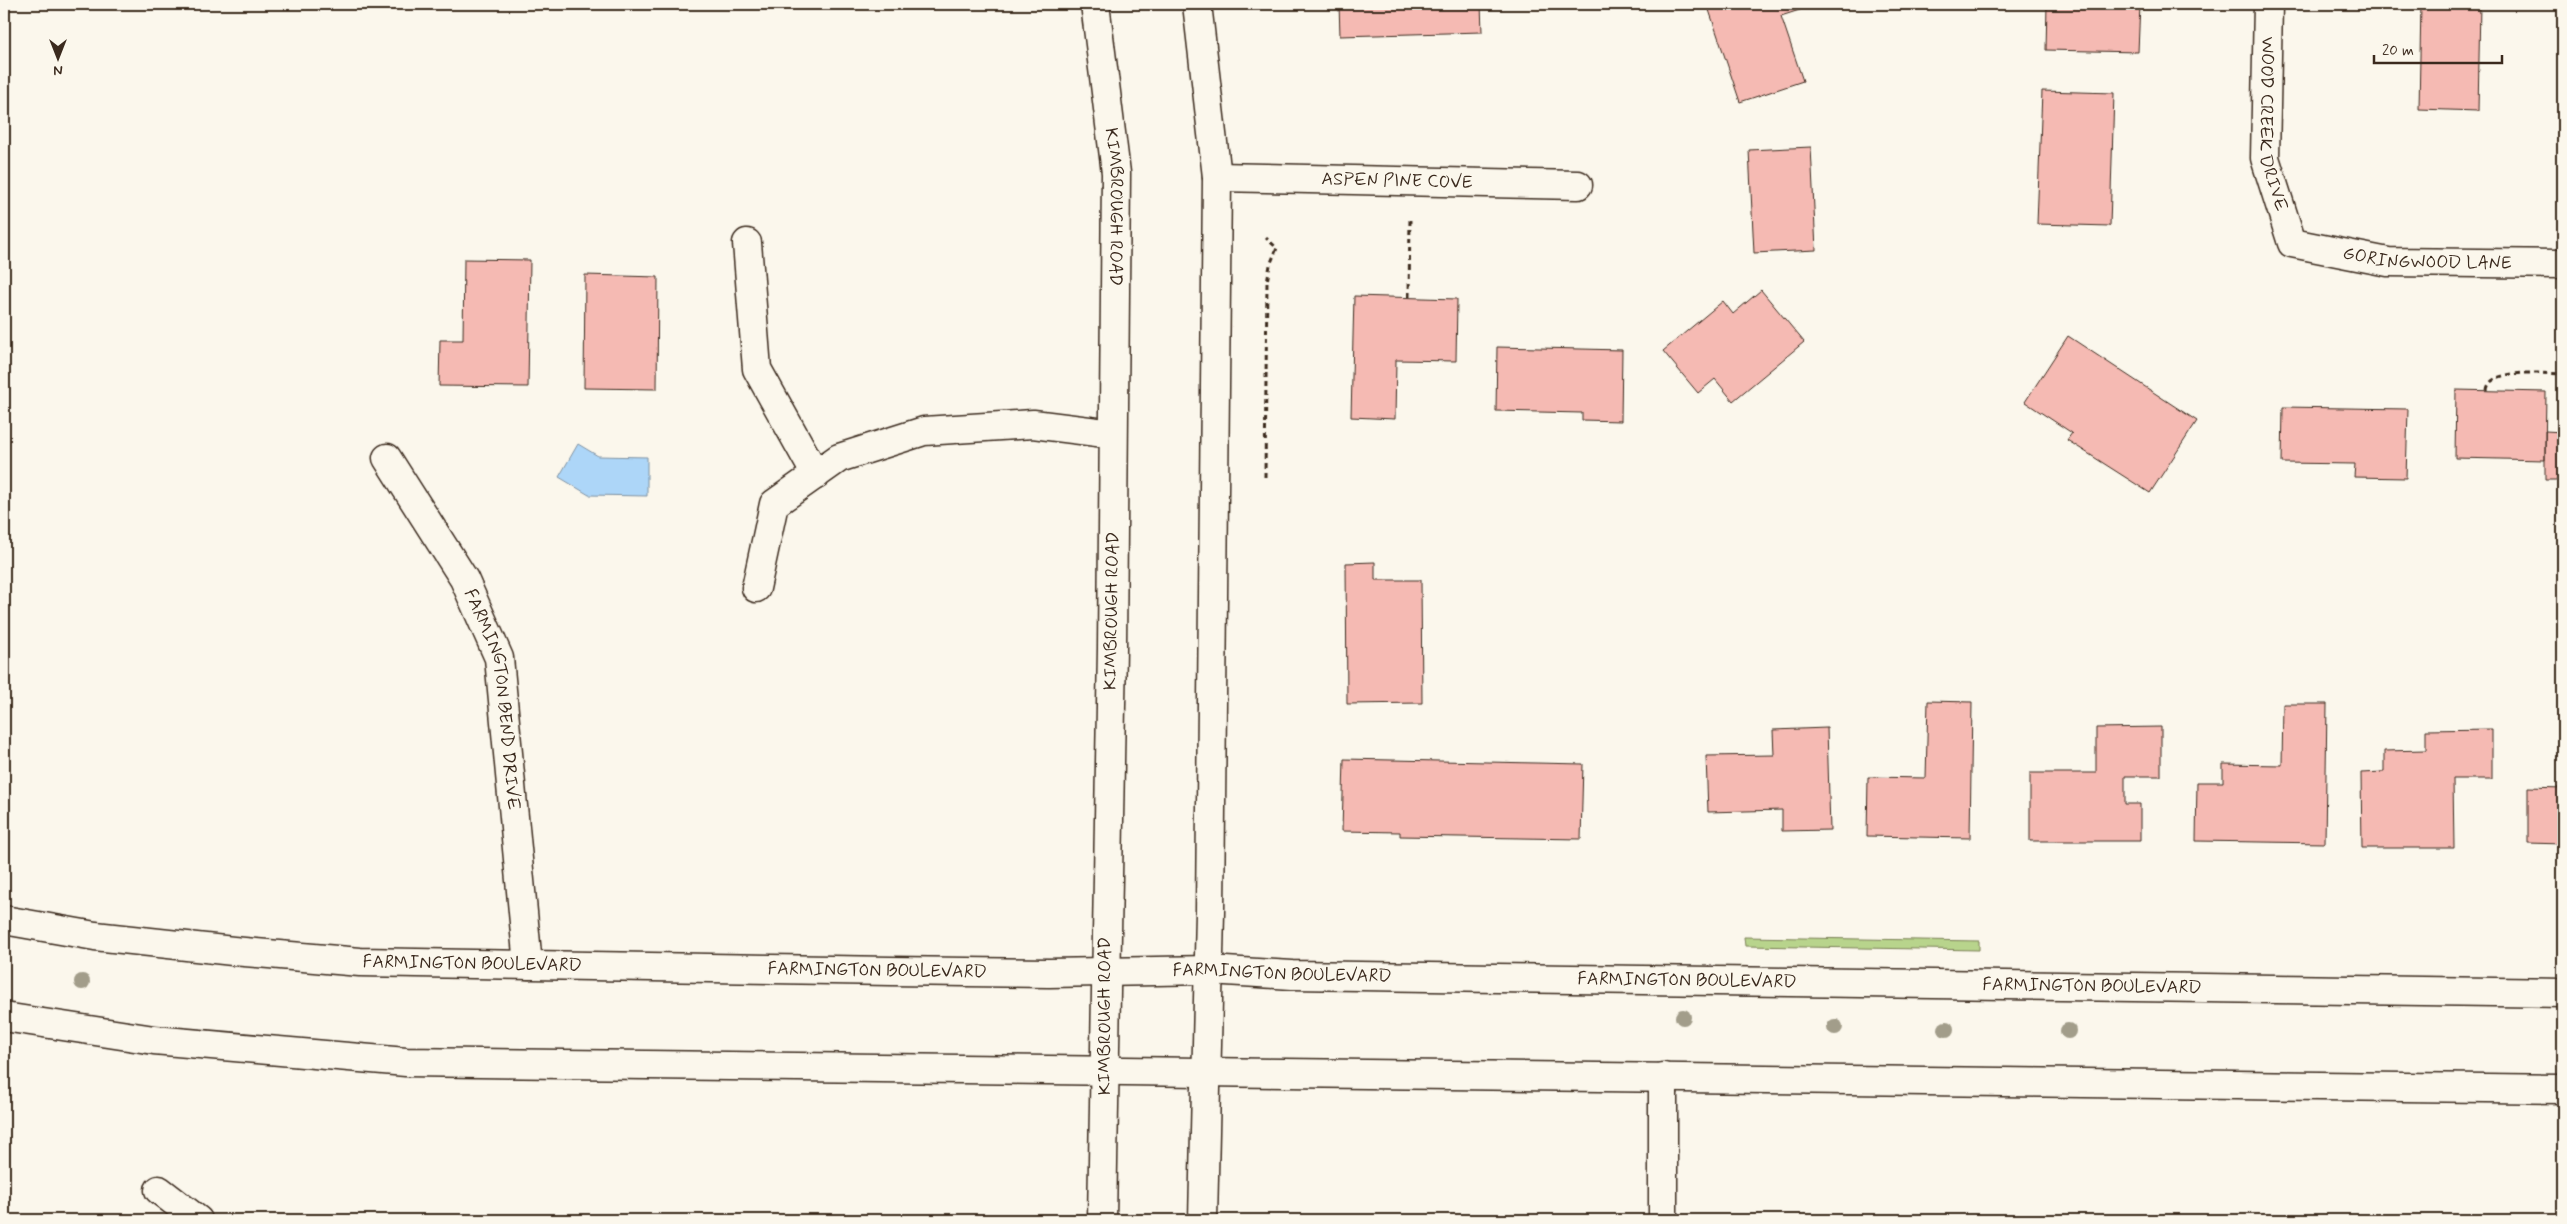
<svg xmlns="http://www.w3.org/2000/svg" width="2567" height="1224" viewBox="0 0 2567 1224" font-family="Mynerve,sans-serif">
  <style>
    .green { fill: #b8d48c; stroke: #7a7f55 }
    .water { fill: #add6f8; stroke: #7f91a1 }
    .building { fill: #f5bab3; stroke: #3b2a1e }
    .lines { fill: none; stroke-linecap: round; stroke-linejoin: round }
    .street-casing { stroke: #3b2a1e; stroke-width: 31 }
    .secondary-casing { stroke: #3b2a1e; stroke-width: 31 }
    .path { stroke: #3b2a1e; stroke-width: 3; stroke-dasharray: 5 4; stroke-linecap: butt }
    .street { stroke: #fbf7ec; stroke-width: 28 }
    .secondary { stroke: #fbf7ec; stroke-width: 28 }
    .tree { fill: #a29d8a }
    .labels { text-anchor: middle; dominant-baseline: central; stroke-width: 5; stroke-linejoin: round; paint-order: stroke }
    .street-label { font-size: 18px; fill: #3b2a1e; stroke: #fbf7ec }
  </style>
  <rect width="100%" height="100%" fill="#fbf7ec"/>
  <filter id="ink" filterUnits="userSpaceOnUse"><feTurbulence type="fractalNoise" baseFrequency=".02" numOctaves="2"/><feDisplacementMap in="SourceGraphic" scale="10" xChannelSelector="R" yChannelSelector="G"/><feConvolveMatrix kernelMatrix="1 2 1 2 8 2 1 2 1" color-interpolation-filters="sRGB"/></filter>
  <g filter="url(#ink)">
    <path class="green" d="M1744 937 1979 941V950L1745 946Z"/>
    <path class="water" d="M578 444 598 456 647 457V496L589 495 559 477Z"/>
    <path class="building" d="M1339 4H1481L1482 32 1340 36Z
      M1707 4H1818L1781 16 1803 81 1740 102Z
      M2047 4H2140L2138 52 2046 50Z
      M2421 4H2480L2478 111 2419 109Z
      M2042 91 2114 93 2110 226 2037 224Z
      M1811 147 1816 250 1754 253 1749 150Z
      M464 259 530 260 528 387 439 386 440 340H463Z
      M585 275 658 277 657 389 584 388Z
      M1761 290 1804 342 1733 401 1715 379 1698 393 1663 351 1723 301 1733 314Z
      M1354 296 1457 299 1456 361 1396 360 1395 419 1351 417Z
      M2068 336 2197 421 2150 493 2067 440 2072 433 2025 402Z
      M1497 347 1622 350 1621 421 1582 420V413L1496 411Z
      M2456 390 2546 392 2545 460 2455 458Z
      M2283 407 2408 409 2406 478 2354 477 2355 464 2282 463Z
      M2545 431 2563 432V480H2545Z
      M1375 562V580H1421L1422 703 1347 704 1346 563Z
      M1928 701 1972 702 1970 838 1867 836 1868 777 1926 778Z
      M2283 704H2327L2325 843 2196 841 2197 782H2223V764L2282 765Z
      M2161 727V776H2125V804H2140V841H2030V773H2096V728Z
      M1827 728 1830 830 1782 831V810L1708 812 1706 756 1774 755 1773 730Z
      M2492 729V779H2453L2454 848H2362L2361 773 2384 772V751L2426 750V730Z
      M1344 759 1583 764 1581 839 1400 836V832L1342 831Z
      M2528 787 2563 788V844L2528 843Z"/>
    <g class="lines">
      <g class="street-casing">
        <g id="street">
          <path id="s1" d="M2268 4 2265 158 2292 243 2388 262 2563 264"/>
          <path id="s2" d="M1217 177 1578 185"/>
          <path d="M747 243 757 369 816 475"/>
          <path id="s3" d="M387 458 464 579 499 658 528 965"/>
          <path d="M756 588 774 504 839 458 924 431 1033 424 1113 434"/>
          <path d="M1663 1077V1220"/>
          <path d="M159 1190 198 1220"/>
        </g>
      </g>
      <g class="secondary-casing">
        <g id="secondary">
          <path id="s4" d="M1095 4 1116 173 1112 648 1102 1220"/>
          <path d="M1197 4 1217 177 1210 912 1203 1220"/>
          <path id="s5" d="M4 920 95 936 233 951 360 962 891 971 1049 973 1209 970 1292 975 2563 993"/>
          <path d="M4 1017 154 1040 406 1062 2563 1089"/>
        </g>
      </g>
      <path class="path" d="M1409 297 1410 218
        M2487 390C2489 367 2546 374 2563 374
        M1265 477 1267 282 1270 265 1277 248 1266 238"/>
      <use href="#street" class="street"/>
      <use href="#secondary" class="secondary"/>
    </g>
    <g class="tree">
      <circle cx="82" cy="982" r="8"/>
      <circle cx="1683" cy="1017" r="8"/>
      <circle cx="1835" cy="1027" r="8"/>
      <circle cx="1946" cy="1029" r="8"/>
      <circle cx="2068" cy="1031" r="8"/>
    </g>
  </g>
  <g class="labels">
    <g class="street-label">
      <text stroke="none"><textPath href="#s1" startOffset="121">WOOD CREEK DRIVE</textPath></text>
      <text stroke="none"><textPath href="#s2" startOffset="180">ASPEN PINE COVE</textPath></text>
      <text stroke="none"><textPath href="#s4" startOffset="204">KIMBROUGH ROAD</textPath></text>
      <text stroke="none"><textPath href="#s1" startOffset="380">GORINGWOOD LANE</textPath></text>
      <text transform="translate(1112 611) rotate(-89)">KIMBROUGH ROAD</text>
      <text stroke="none"><textPath href="#s3" startOffset="269">FARMINGTON BEND DRIVE</textPath></text>
      <text stroke="none"><textPath href="#s5" startOffset="471">FARMINGTON BOULEVARD</textPath></text>
      <text stroke="none"><textPath href="#s5" startOffset="876">FARMINGTON BOULEVARD</textPath></text>
      <text stroke="none"><textPath href="#s5" startOffset="1281">FARMINGTON BOULEVARD</textPath></text>
      <text stroke="none"><textPath href="#s5" startOffset="1686">FARMINGTON BOULEVARD</textPath></text>
      <text stroke="none"><textPath href="#s5" startOffset="2091">FARMINGTON BOULEVARD</textPath></text>
      <text transform="translate(1105 1016) rotate(-90)">KIMBROUGH ROAD</text>
    </g>
  </g>
  <rect width="2567" height="1224" fill="none" stroke="#fbf7ec" stroke-width="20"/>
  <rect x="10" y="10" width="2547" height="1204" fill="none" stroke="#3b2a1e" stroke-width="2" filter="url(#ink)"/>
  <g transform="translate(58 58) rotate(180)" stroke="#fbf7ec" stroke-width="4" paint-order="stroke">
  <path d="M0-4L9 19L0 12L-9 19Z" fill="#3b2a1e"/>
  <text y="-8" font-size="14" font-weight="bold" text-anchor="middle" fill="#3b2a1e">N</text>
  </g>
  <path d="M2374 55v8h128v-8" fill="none" stroke="#3b2a1e" stroke-width="2.5"/>
  <text x="2382" y="55" font-size="15" fill="#3b2a1e" stroke="#fbf7ec" stroke-width="4" paint-order="stroke">20 m</text>
</svg>
